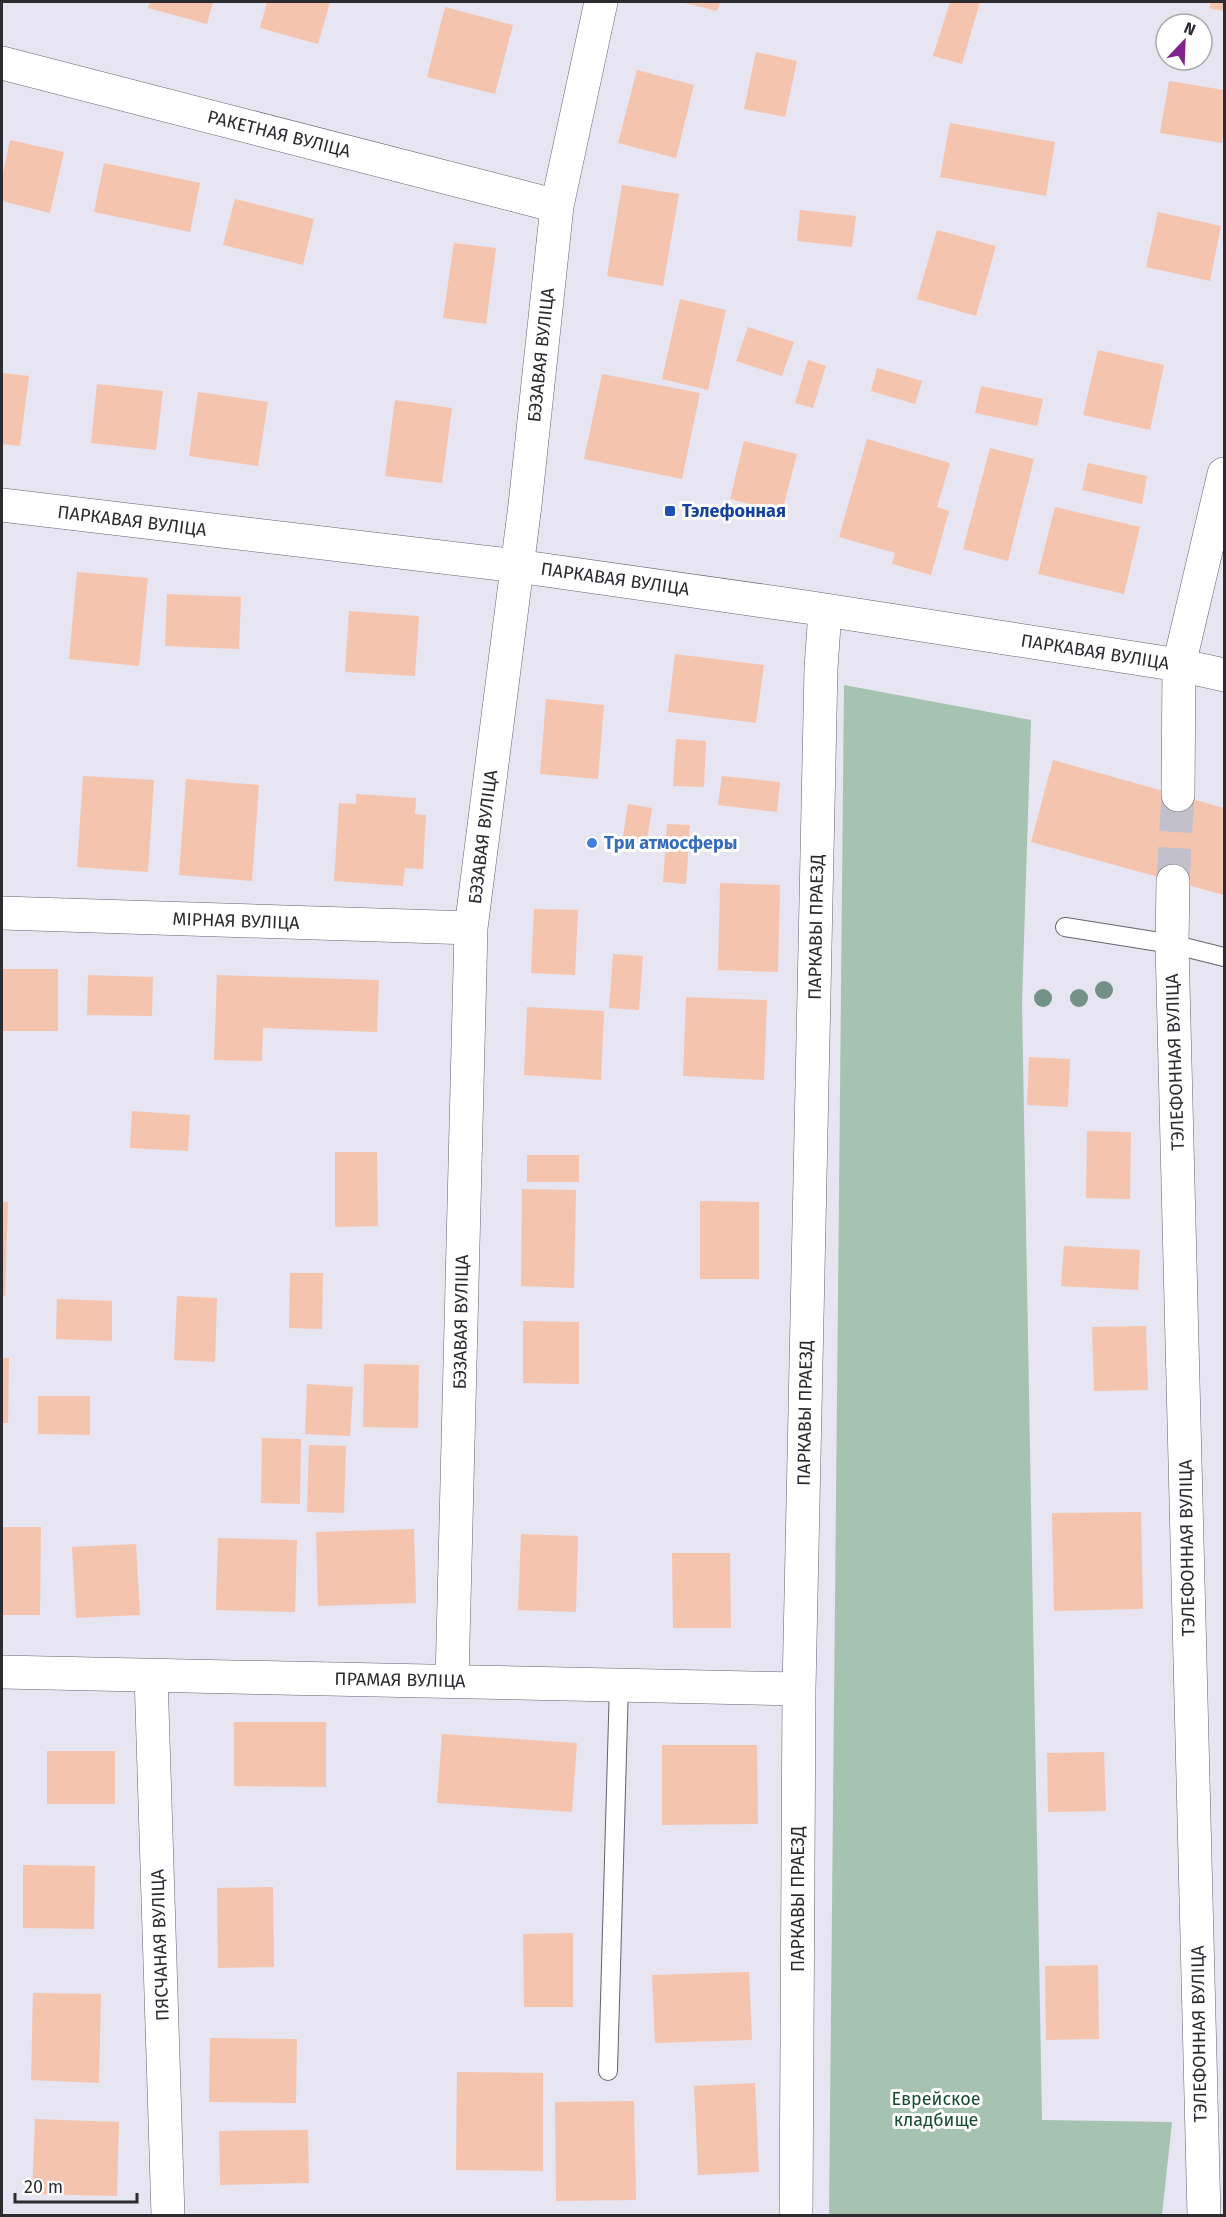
<svg xmlns="http://www.w3.org/2000/svg" width="1226" height="2217" viewBox="0 0 1226 2217" font-family="'Fira Sans',sans-serif">
  <style>
    .green { fill: #a6c2b0 }
    .building { fill: #f5c4ae }
    .lines { fill: none; stroke-linecap: round; stroke-linejoin: round }
    .street-tunnel { stroke: #c2c0ca; stroke-width: 33; stroke-dasharray: 33 16; stroke-linecap: butt }
    .lane-casing { stroke: #65636d; stroke-width: 20 }
    .street-casing { stroke: #65636d; stroke-width: 34 }
    .secondary-casing { stroke: #65636d; stroke-width: 34 }
    .lane { stroke: #fff; stroke-width: 18 }
    .street { stroke: #fff; stroke-width: 33 }
    .secondary { stroke: #fff; stroke-width: 33 }
    .tree { fill: #749187 }
    .transit-dot { fill: #1a4fb4; stroke: #fff; stroke-width: 2 }
    .shop-dot { fill: #3f7fe0; stroke: #fff; stroke-width: 2 }
    .labels { text-anchor: middle; dominant-baseline: central; stroke-width: 6; stroke-linejoin: round; paint-order: stroke }
    .street-label { font-size: 18px; fill: #2c2b30; stroke: #fff }
    .transit-label { font-size: 18px; font-weight: bold; fill: #164399; stroke: #fff; text-anchor: start }
    .shop-label { font-size: 18px; font-weight: bold; fill: #366cbe; stroke: #fff; text-anchor: start }
    .park-label { font-size: 18px; fill: #154c30; stroke: #fff }
  </style>
  <rect width="100%" height="100%" fill="#e7e5f1"/>
  <path class="green" d="M844 685 1031 720 1022 1003 1042 2120 1172 2122 1162 2215H829Z"/>
  <path class="building" d="M150 2H213L207 24 148 8Z
    M267 2H330L318 44 260 28Z
    M681 2H720L717 11Z
    M950 2H980L962 64 933 56Z
    M1211 2H1224V11L1209 8Z
    M445 7 513 25 495 94 427 77Z
    M756 52 797 61 785 117 744 109Z
    M637 70 694 85 676 158 618 143Z
    M1169 81 1224 90V128L1222 143 1160 133Z
    M950 123 1055 142 1046 196 940 177Z
    M10 140 64 152 50 213 2 201V177Z
    M104 163 200 183 190 232 94 212Z
    M622 185 679 194 663 286 607 276Z
    M235 199 314 219 303 265 223 245Z
    M800 210 856 216 852 247 797 241Z
    M1158 212 1221 226 1210 281 1146 267Z
    M937 230 996 246 976 316 917 299Z
    M454 243 496 248 486 324 443 318Z
    M680 299 726 310 708 390 662 379Z
    M748 327 794 342 782 376 736 361Z
    M1098 350 1164 365 1150 430 1083 415Z
    M808 360 826 366 813 408 795 403Z
    M877 368 922 381 915 404 871 391Z
    M2 373 29 376 20 446 2 444Z
    M602 374 700 393 682 479 584 459Z
    M97 384 163 391 156 450 91 443Z
    M981 386 1043 399 1037 426 975 413Z
    M198 392 268 402 258 466 189 456Z
    M395 400 452 408 442 483 385 476Z
    M867 439 950 463 937 507 949 511 931 575 892 564 895 553 839 537Z
    M744 441 797 454 782 512 730 499Z
    M990 448 1034 459 1008 561 963 549Z
    M1088 463 1147 476 1142 504 1082 490Z
    M1055 507 1140 527 1124 594 1038 574Z
    M77 572 148 578 139 666 69 659Z
    M167 594 241 597 239 649 165 646Z
    M349 611 419 616 415 676 345 672Z
    M675 654 764 665 756 723 668 712Z
    M546 699 604 705 598 779 540 774Z
    M676 739 706 741 704 787 673 786Z
    M1053 760 1224 808V895L1031 842Z
    M83 776 154 780 148 872 77 867Z
    M722 776 780 782 777 812 718 805Z
    M186 779 259 785 252 881 179 875Z
    M356 794 416 798 415 814 426 815 423 869 405 868 403 886 334 881 339 803 356 804Z
    M628 804 652 808 646 848 622 843Z
    M667 824 690 825 686 884 663 882Z
    M720 883 780 885 778 972 718 970Z
    M534 909 578 910 575 975 531 973Z
    M613 954 643 956 639 1010 609 1008Z
    M2 969H58V1031H2Z
    M88 975 153 977 152 1016 87 1015Z
    M217 975 379 980 377 1032 263 1028 262 1061 214 1060Z
    M686 997 767 1000 764 1080 683 1076Z
    M527 1007 604 1011 601 1080 524 1075Z
    M1029 1057 1070 1059 1068 1107 1027 1105Z
    M132 1111 190 1115 188 1151 130 1148Z
    M1087 1131 1131 1132 1130 1199 1086 1198Z
    M335 1152H377L378 1226 335 1227Z
    M527 1155H579V1182H527Z
    M522 1189 576 1190 574 1288 521 1286Z
    M700 1201 759 1202V1279H700Z
    M2 1202H8L5 1296H2Z
    M1064 1246 1140 1250 1138 1290 1061 1286Z
    M290 1273H323L322 1329 289 1328Z
    M177 1296 217 1298 215 1362 174 1360Z
    M57 1299 112 1301V1341L56 1339Z
    M523 1321 579 1322V1384L523 1383Z
    M1146 1326 1148 1390 1094 1391 1092 1327Z
    M2 1358H9L8 1423H2Z
    M364 1364 419 1365 418 1428 363 1427Z
    M307 1384 353 1387 350 1436 305 1434Z
    M38 1396H90V1435L38 1434Z
    M262 1438 301 1439 300 1504 261 1503Z
    M309 1445 346 1446 344 1513 307 1512Z
    M1141 1512 1143 1609 1054 1611 1052 1513Z
    M2 1527H41L40 1615H2Z
    M414 1529 416 1603 318 1606 316 1532Z
    M521 1534 578 1536 576 1612 518 1610Z
    M218 1538 297 1540 295 1612 216 1610Z
    M136 1544 140 1615 76 1618 72 1547Z
    M672 1553H730L731 1628H673Z
    M234 1722H326V1787L234 1786Z
    M442 1734 577 1743 572 1812 437 1803Z
    M662 1745H757L758 1824 662 1825Z
    M47 1751H115V1804H47Z
    M1104 1752 1106 1811 1048 1812 1047 1753Z
    M23 1865 95 1866 94 1929 23 1928Z
    M273 1887 274 1967 218 1968 217 1888Z
    M573 1933V2007H524L523 1934Z
    M1098 1965 1099 2039 1046 2040 1045 1966Z
    M749 1972 752 2040 655 2043 652 1975Z
    M33 1993 101 1994 99 2083 31 2080Z
    M210 2038 297 2039 296 2103 209 2102Z
    M457 2072 543 2073V2171L456 2170Z
    M755 2083 759 2172 698 2175 694 2086Z
    M634 2101 636 2200 556 2201 555 2102Z
    M35 2119 119 2122 117 2196 32 2194Z
    M308 2130 309 2183 220 2185 219 2131Z"/>
  <g class="lines">
    <path class="street-tunnel" d="M1173 881 1178 795"/>
    <g class="lane-casing">
      <path id="lane" d="M1065 927 1172 944 1224 957
        M608 2071 619 1684"/>
    </g>
    <g class="street-casing">
      <path id="street" d="M2 63 557 206
        M1178 795 1179 665
        M1173 881 1172 944 1204 2216
        M2 913 471 928
        M2 1672 799 1689
        M151 1675 168 2216
        M452 1681 471 928 525 505 557 206 601 2
        M796 2216 799 1689 821 668 825 611"/>
    </g>
    <g class="secondary-casing">
      <path id="secondary" d="M2 505 517 566 806 607 1179 665 1224 675
        M1179 665 1224 474"/>
    </g>
    <use href="#lane" class="lane"/>
    <use href="#street" class="street"/>
    <use href="#secondary" class="secondary"/>
  </g>
  <g class="tree">
    <circle cx="1104" cy="990" r="9"/>
    <circle cx="1043" cy="998" r="9"/>
    <circle cx="1079" cy="998" r="9"/>
  </g>
  <rect class="transit-dot" x="664" y="505" width="12" height="12" rx="3"/>
  <circle class="shop-dot" cx="592" cy="843" r="6"/>
  <g class="labels">
    <g class="street-label">
      <text transform="translate(279 134) rotate(14)">РАКЕТНАЯ ВУЛІЦА</text>
      <text transform="translate(541 355) rotate(-84)">БЭЗАВАЯ ВУЛІЦА</text>
      <text transform="translate(132 521) rotate(7)">ПАРКАВАЯ ВУЛІЦА</text>
      <text transform="translate(615 579) rotate(8)">ПАРКАВАЯ ВУЛІЦА</text>
      <text transform="translate(1095 652) rotate(9)">ПАРКАВАЯ ВУЛІЦА</text>
      <text transform="translate(483 837) rotate(-83)">БЭЗАВАЯ ВУЛІЦА</text>
      <text transform="translate(236 921) rotate(2)">МІРНАЯ ВУЛІЦА</text>
      <text transform="translate(816 927) rotate(-89)">ПАРКАВЫ ПРАЕЗД</text>
      <text transform="translate(1175 1062) rotate(-92)">ТЭЛЕФОННАЯ ВУЛІЦА</text>
      <text transform="translate(461 1322) rotate(-89)">БЭЗАВАЯ ВУЛІЦА</text>
      <text transform="translate(805 1413) rotate(-89)">ПАРКАВЫ ПРАЕЗД</text>
      <text transform="translate(1187 1548) rotate(-91)">ТЭЛЕФОННАЯ ВУЛІЦА</text>
      <text transform="translate(400 1680) rotate(1)">ПРАМАЯ ВУЛІЦА</text>
      <text transform="translate(798 1899) rotate(-90)">ПАРКАВЫ ПРАЕЗД</text>
      <text transform="translate(160 1945) rotate(-92)">ПЯСЧАНАЯ ВУЛІЦА</text>
      <text transform="translate(1199 2034) rotate(-91)">ТЭЛЕФОННАЯ ВУЛІЦА</text>
    </g>
    <g class="transit-label">
      <text x="682" y="511">Тэлефонная</text>
    </g>
    <g class="shop-label">
      <text x="604" y="843">Три атмосферы</text>
    </g>
    <g class="park-label">
      <text x="936" y="2099">Еврейское<tspan x="936" dy="21">кладбище</tspan></text>
    </g>
  </g>
  <rect width="1226" height="2217" fill="none" stroke="#2c2b30" stroke-width="6"/>
  <g transform="translate(1184 42) rotate(23)"><circle r="28" fill="#ffffff" stroke="#abaaac" stroke-width="1.5"/>
  <path d="M0-4.5L10 22L0 15L-10 22Z" fill="#83228c"/>
  <text y="-9" font-size="16" font-weight="bold" text-anchor="middle" fill="#2c2b30">N</text>
  </g>
  <path d="M15 2193v9h122v-9" fill="none" stroke="#2c2b30" stroke-width="3"/>
  <text x="24" y="2193" font-size="18" fill="#2c2b30" stroke="#ffffff" stroke-width="4.5" paint-order="stroke">20 m</text>
</svg>
